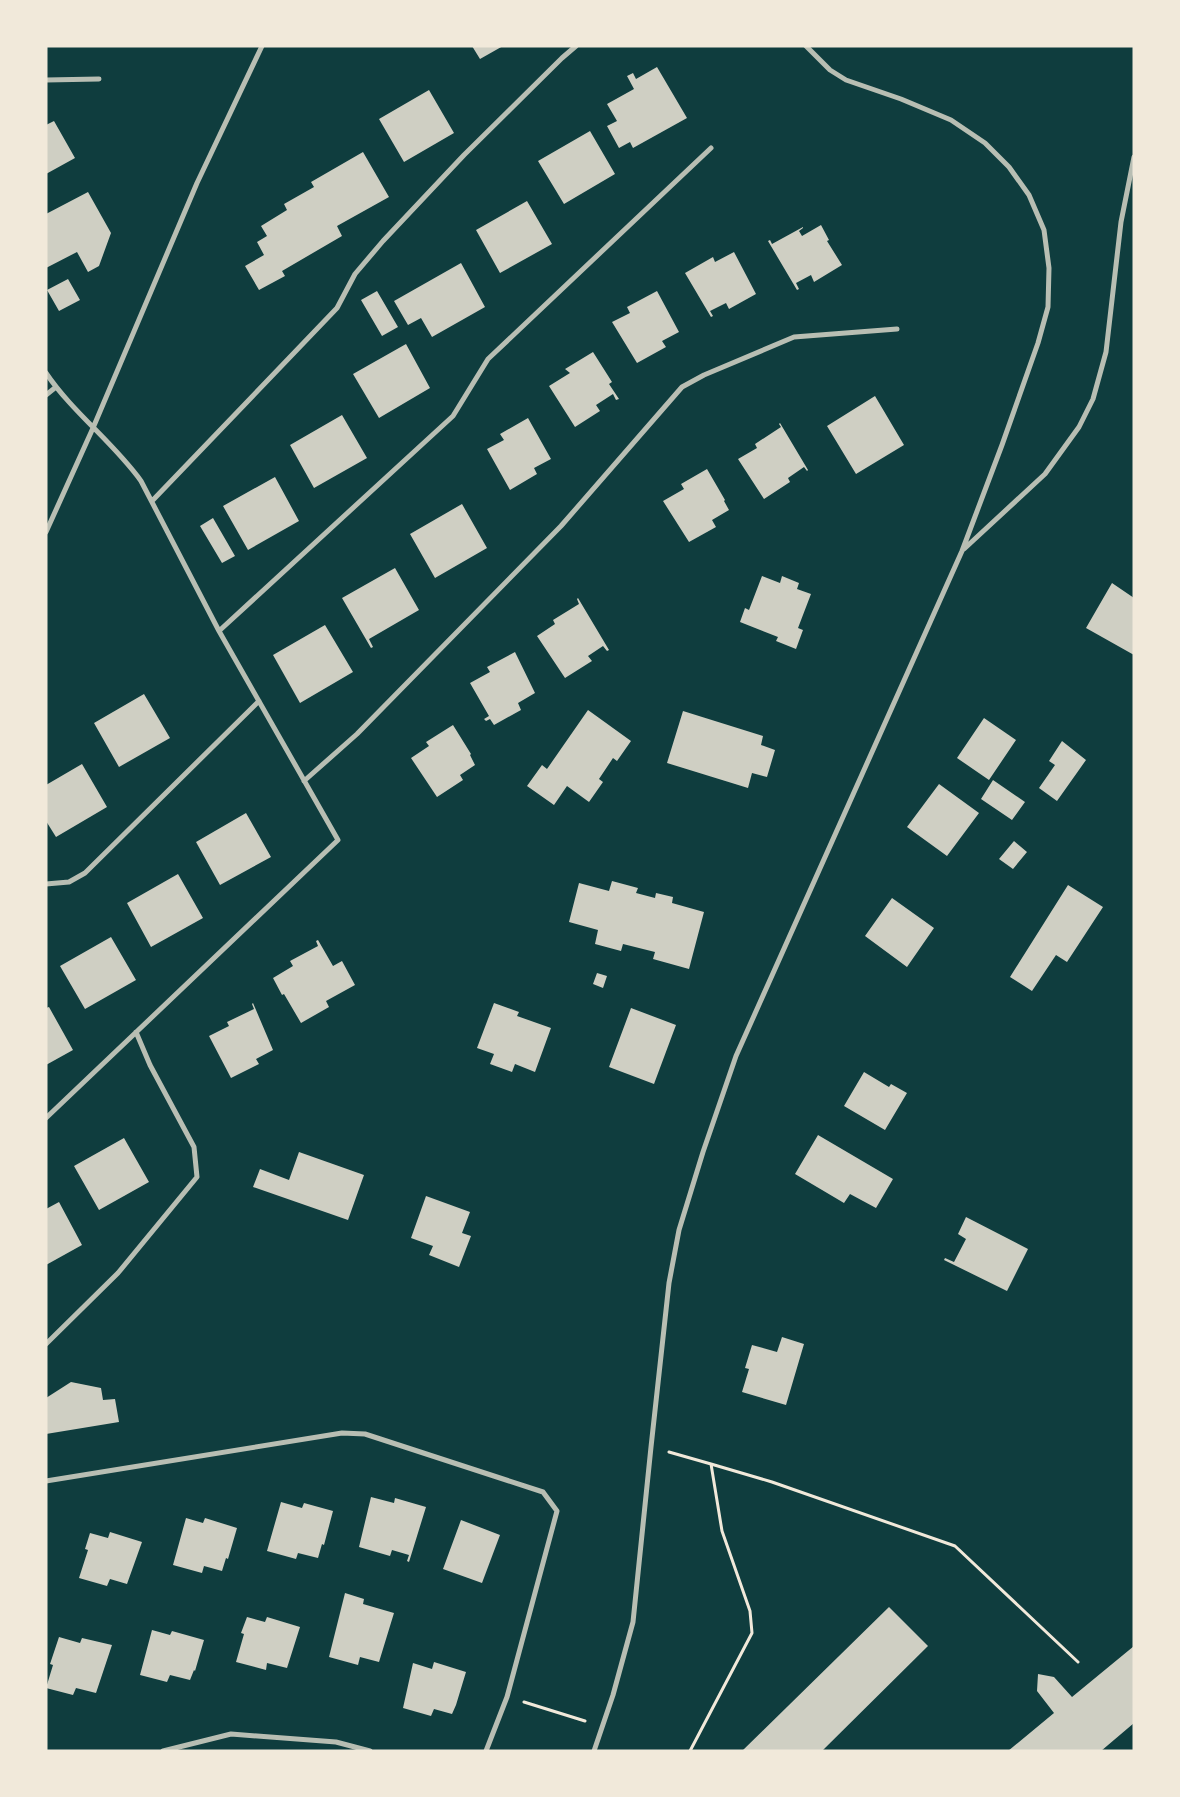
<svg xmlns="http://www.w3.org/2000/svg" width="1180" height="1797" viewBox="0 0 1180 1797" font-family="Commissioner,sans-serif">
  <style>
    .building { fill: #cfcfc3 }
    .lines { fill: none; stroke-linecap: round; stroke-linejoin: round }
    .path { stroke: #f1e9da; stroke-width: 3 }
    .minor { stroke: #b8beb3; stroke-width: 5 }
  </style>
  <rect width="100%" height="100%" fill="#0f3d3e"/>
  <path class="building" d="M472 46H503L480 59Z
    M657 67 687 118 633 148 630 142 619 148 607 126 617 121 607 104 634 89 627 76 633 73 636 79Z
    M429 90 454 133 404 162 379 119Z
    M54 121 75 158 46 174V125Z
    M590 131 615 174 564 204 538 161Z
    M363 152 389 197 337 226 342 236 282 271 285 276 259 290 245 266 264 255 257 242 267 236 261 226 287 210 284 204 314 187 311 182Z
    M88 192 111 233 99 266 88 272 77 252 46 268V214Z
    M527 201 552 244 500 273 476 230Z
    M821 225 829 240 827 241 842 265 814 282 811 275 796 283 799 289 797 290 768 241 770 240 772 244 803 227V228L799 231 802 236Z
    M734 252 756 294 729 309 726 303 710 311 713 316 711 317 685 273 713 257 715 262Z
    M461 263 485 307 432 337 421 318 408 325 394 301Z
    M68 279 80 300 59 311 47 290Z
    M377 291 398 327 382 336 361 300Z
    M657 291 679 332 662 341 666 347 637 363 612 322 630 313 627 307Z
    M406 344 430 388 379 418 353 374Z
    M593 352 612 382 609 384 619 399 616 400 613 394 596 405 600 411 575 427 549 386 570 373 565 369Z
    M875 396 904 445 856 474 827 426Z
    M342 415 367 458 314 488 290 445Z
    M528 418 551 459 534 468 537 474 510 490 487 449 504 440 500 434Z
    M780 423 808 470 807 471 804 467 788 478 790 482 764 499 738 459 757 448 755 444 781 427 779 424Z
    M707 469 725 500 724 501 729 510 712 520 716 527 689 542 663 501 684 489 681 484Z
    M275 477 299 521 248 550 223 506Z
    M462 504 487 548 435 578 410 534Z
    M213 518 235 556 222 563 200 526Z
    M395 568 419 610 369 639 373 647 371 648 342 598Z
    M762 576 780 583 782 576 799 583 797 589 811 594 798 628 803 630 796 649 776 641 778 637 740 622 745 608 749 610Z
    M1112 583 1134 598V655L1086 628Z
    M578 598 609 650 607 651 603 646 588 656 592 661 565 678 537 636 555 624 553 620 579 604 577 599Z
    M325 625 353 672 300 703 273 655Z
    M515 652 535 693 518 703 521 710 494 725 490 719 486 721 484 719 489 716 470 683 490 672 487 667Z
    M144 694 170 738 119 767 94 723Z
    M588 710 631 741 617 761 613 758 599 779 603 782 589 802 567 786 554 805 527 786 542 765 547 769Z
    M683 711 763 736 761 745 775 750 767 777 752 773 748 788 667 763Z
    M984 718 1016 740 989 780 957 758Z
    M453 725 471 754 470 755 475 765 460 775 463 780 437 797 411 758 429 746 426 742Z
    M1062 741 1086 760 1057 801 1039 788 1055 765 1049 761Z
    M82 764 107 807 56 837 46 821V785Z
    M993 780 1025 802 1012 820 981 799Z
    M939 784 979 813 947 856 907 827Z
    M246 813 271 857 220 885 196 842Z
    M1014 841 1027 852 1013 869 999 859Z
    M178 874 203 918 151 947 127 903Z
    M612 881 638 888 636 893 655 898 656 893 673 897 672 903 704 912 689 969 653 959 655 952 623 944 621 951 595 944 598 930 569 922 579 883 609 891Z
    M1068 885 1103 907 1067 962 1056 955 1032 991 1010 977Z
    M892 898 934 928 907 967 865 936Z
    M111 937 136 980 85 1009 60 966Z
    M318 940 333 966 342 961 355 985 326 1001 329 1007 301 1023 284 994 282 995 273 978 293 966 290 961 318 946 316 941Z
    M597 973 607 976 603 988 593 984Z
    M253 1003 273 1050 256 1059 259 1064 231 1078 209 1036 229 1026 227 1022 254 1009 252 1004Z
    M494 1003 519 1012 517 1016 551 1028 535 1072 515 1064 512 1072 490 1064 494 1054 477 1048Z
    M49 1007 73 1050 46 1065V1008Z
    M631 1008 676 1025 654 1084 609 1067Z
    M864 1072 889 1087 891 1084 907 1093 885 1130 844 1106Z
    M818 1135 893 1179 876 1208 850 1194 844 1203 795 1174Z
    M124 1138 149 1182 99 1210 74 1166Z
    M299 1152 364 1175 348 1220 253 1187 260 1169 289 1180Z
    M426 1196 470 1212 462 1233 471 1236 459 1267 429 1255 433 1246 411 1238Z
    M59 1202 82 1245 46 1265V1209Z
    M966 1217 1028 1249 1007 1291 944 1260 945 1258 954 1262 966 1239 958 1234Z
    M782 1337 804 1344 786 1405 742 1392 749 1369 745 1368 752 1345 777 1352Z
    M71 1382 101 1388 103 1400 115 1399 119 1422 46 1434V1398Z
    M371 1497 394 1503 395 1498 426 1507 409 1562 407 1561 409 1555 392 1550 390 1556 359 1547Z
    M281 1502 302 1508 304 1503 333 1511 324 1545 322 1544 318 1558 298 1553 296 1559 267 1551Z
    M186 1518 203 1523 205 1518 237 1528 228 1559 226 1558 222 1571 204 1566 202 1573 173 1565Z
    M461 1520 500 1535 482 1583 443 1569Z
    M110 1532 142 1542 127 1584 110 1579 107 1586 79 1578 88 1550 85 1549 90 1533 108 1538Z
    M345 1593 364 1599 363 1604 394 1613 379 1662 360 1657 358 1665 329 1657Z
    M889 1607 928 1646 822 1751H742Z
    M247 1617 265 1622 267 1617 300 1627 287 1668 267 1663 266 1670 236 1662 244 1634 241 1633Z
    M152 1630 170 1635 172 1631 204 1640 195 1671 194 1670 190 1680 170 1675 167 1682 140 1675Z
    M59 1637 80 1643 82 1638 112 1645 96 1693 76 1688 73 1695 46 1688 53 1665 50 1664Z
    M1134 1646V1723L1101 1751H1008L1054 1713 1037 1691 1038 1674 1054 1677 1072 1697Z
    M434 1662 466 1672 456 1705 452 1714 434 1709 431 1716 403 1708 413 1663 432 1669Z"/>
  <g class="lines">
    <path class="path" d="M669 1452 711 1464 722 1531 750 1611 752 1633 690 1751
      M711 1464 772 1482 955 1546 1078 1662
      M524 1702 585 1721"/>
    <path class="minor" d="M46 80 99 79
      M46 373C73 413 113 442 141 481L219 631 338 840 46 1118
      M46 395 56 387
      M153 500 337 308 355 274 383 241 464 155 562 58 576 46
      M46 532 93 428 197 183 262 46
      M964 549 1045 474 1079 427 1093 399 1106 352 1121 222 1134 157
      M219 631 453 416 488 359 711 148
      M304 781 357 734 561 526 682 387 704 375 794 337 897 329
      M46 884 69 882 85 873 259 701
      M46 1344 118 1273 197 1177 194 1147 150 1065 136 1032
      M46 1481 342 1433 365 1434 543 1492 557 1511 507 1697 486 1751
      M163 1751 231 1734 336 1742 370 1751
      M594 1751 613 1695 633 1622 651 1447 669 1283 679 1230 703 1152 736 1056 962 551 1002 445 1038 343 1048 307 1049 268 1044 230 1029 195 1009 167 985 143 951 120 901 99 846 80 830 70 806 46"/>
  </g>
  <rect width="1180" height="1797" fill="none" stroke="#f1e9da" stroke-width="95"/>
</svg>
